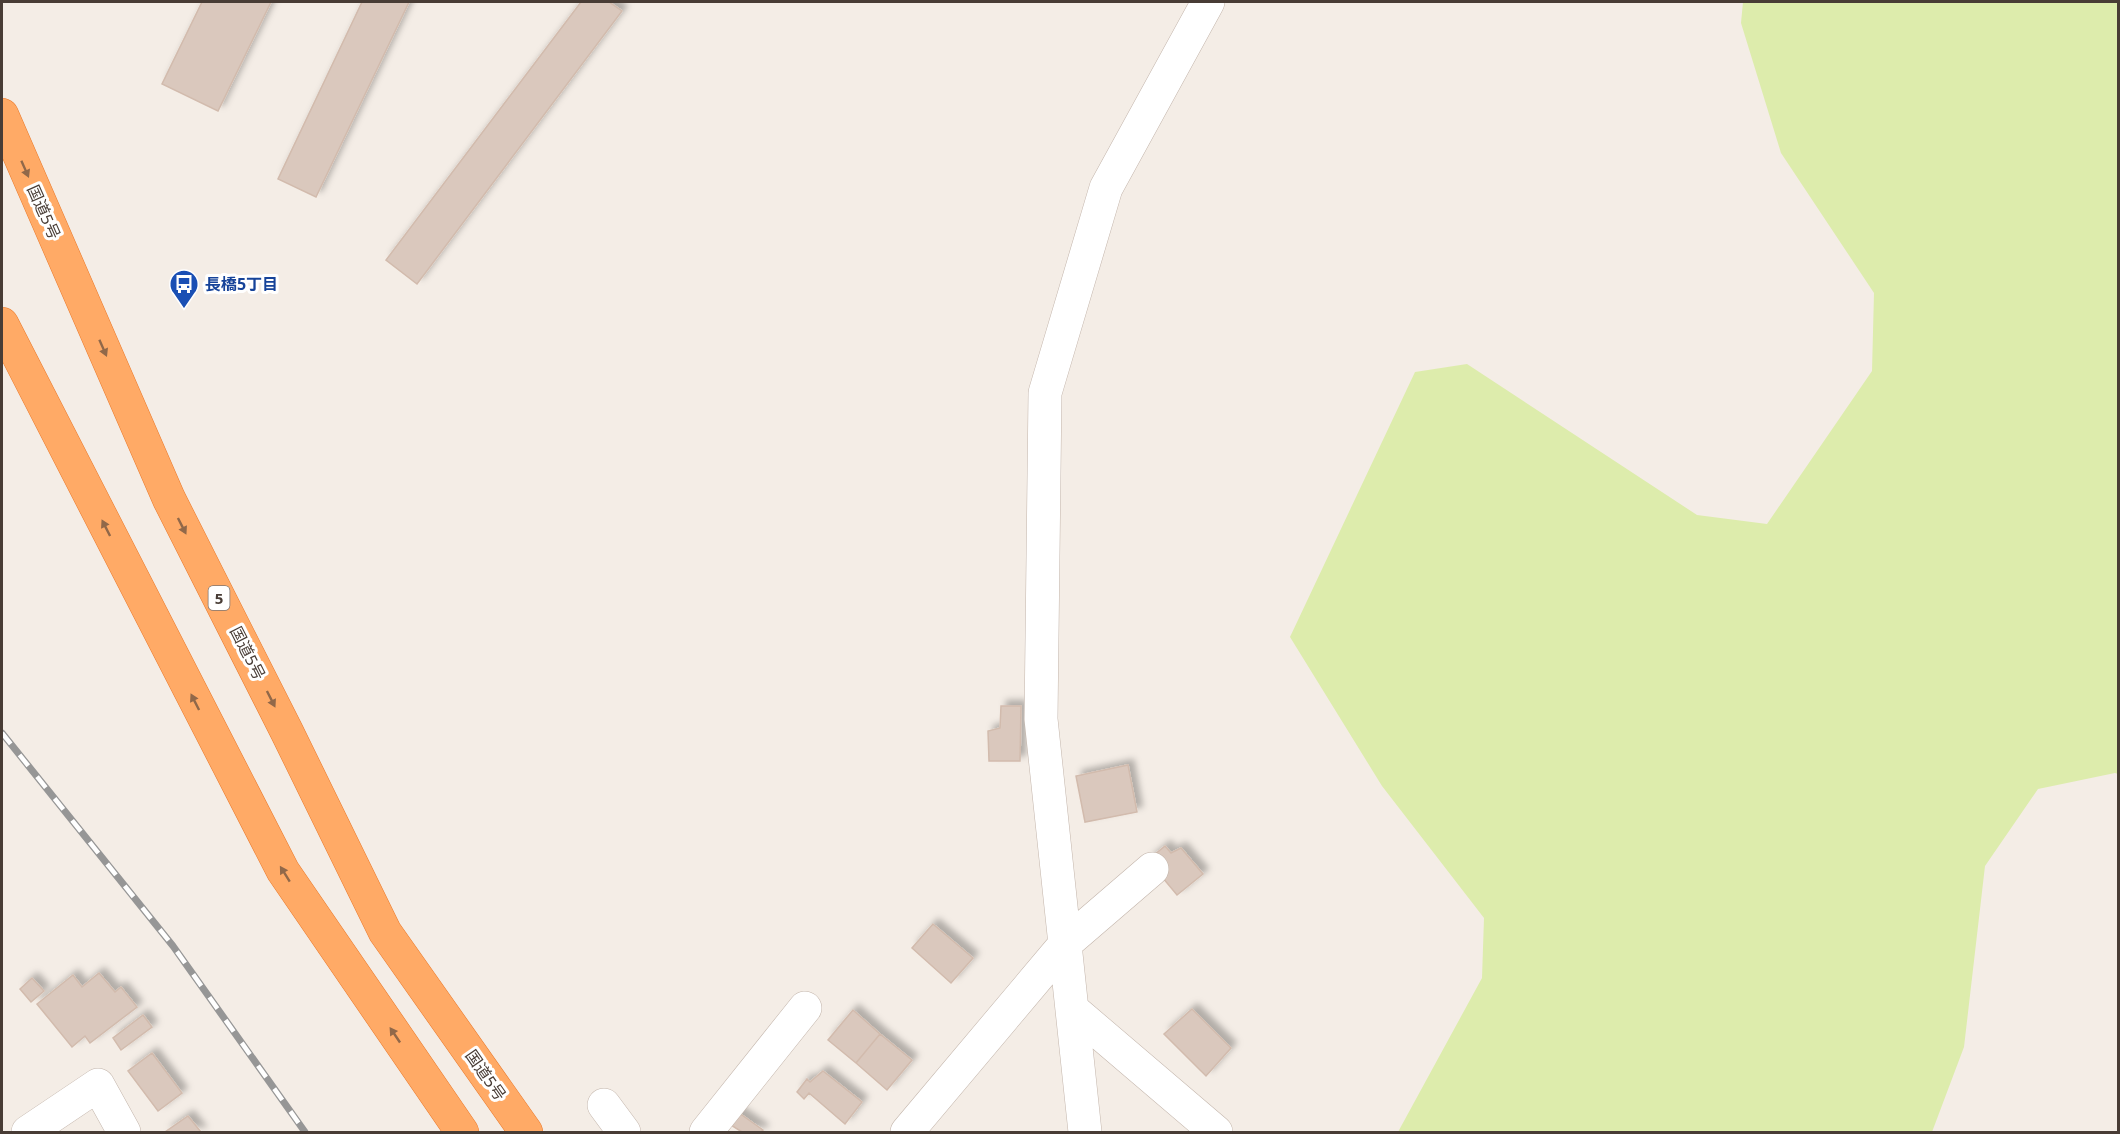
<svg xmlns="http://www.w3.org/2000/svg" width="2120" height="1134" viewBox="0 0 2120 1134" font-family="'Noto Sans','Noto Sans JP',sans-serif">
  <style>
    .green { fill: #ddecac }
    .building { fill: #dac8bd; stroke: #d2bbad; stroke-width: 1.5; filter: url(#shadow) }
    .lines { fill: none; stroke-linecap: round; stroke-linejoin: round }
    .minor-casing { stroke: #c3b5ab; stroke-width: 34 }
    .highway-casing { stroke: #e9792b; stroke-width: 34 }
    .minor { stroke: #fff; stroke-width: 33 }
    .highway { stroke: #fa6; stroke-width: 33 }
    .rail-casing { stroke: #969696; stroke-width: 7 }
    .rail { stroke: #fff; stroke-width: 4.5; stroke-dasharray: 14; stroke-linecap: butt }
    .oneway { fill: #916849 }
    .labels { text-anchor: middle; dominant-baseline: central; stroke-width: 6; stroke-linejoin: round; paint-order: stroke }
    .shield { fill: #fff; stroke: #7f7672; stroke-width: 1.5 }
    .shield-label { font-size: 15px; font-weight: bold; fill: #483c35 }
    .street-label { font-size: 16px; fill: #483c35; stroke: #fff }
    .transit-label { font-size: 16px; font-weight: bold; fill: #164399; stroke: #fff; text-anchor: start }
  </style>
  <defs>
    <filter id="shadow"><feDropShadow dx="5.5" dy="-5.5" stdDeviation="3" flood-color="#0004"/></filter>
  </defs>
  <rect width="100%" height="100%" fill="#f4ede6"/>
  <path class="green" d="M1743 2H2118V774L2115 773 2038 789 1985 866 1964 1047 1932 1132H1398L1482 978 1484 918 1382 786 1290 637 1415 372 1467 364 1697 515 1767 524 1872 371 1874 293 1781 153 1741 23Z"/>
  <path class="building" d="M202 2H271L218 111 162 84Z
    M362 2H409L316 197 278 179Z
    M581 2H609L622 11 417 284 386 260Z
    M1001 706H1021L1020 761H989L988 731 1000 728Z
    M1128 765 1137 812 1085 822 1076 776Z
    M1165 846 1171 853 1181 848 1203 874 1177 895 1148 860Z
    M933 924 973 958 951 983 912 948Z
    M99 973 115 992 121 987 137 1007 90 1043 85 1036 72 1047 37 1004 73 975 82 987Z
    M32 978 44 991 31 1002 20 989Z
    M1192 1009 1231 1048 1206 1076 1164 1034Z
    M853 1010 880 1034 856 1063 828 1040Z
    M143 1015 152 1027 121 1050 113 1038Z
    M880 1034 912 1060 887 1090 856 1063Z
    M152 1053 182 1093 158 1111 128 1071Z
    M823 1071 862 1102 845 1124 809 1093 804 1099 797 1092 807 1079 810 1082Z
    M732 1108 763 1130 761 1132H742L726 1122Z
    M188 1116 201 1132H165Z"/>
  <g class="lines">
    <g class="minor-casing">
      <path id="minor" d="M1073 1010 1216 1132
        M604 1105 624 1132
        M28 1132 98 1085 124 1132
        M706 1132 805 1008
        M907 1132 1066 943 1152 869
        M1085 1132 1041 719 1045 393 1106 188 1208 2"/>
    </g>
    <g class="highway-casing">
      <path id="highway" d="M2 115 169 499 287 732 385 932 526 1132
        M2 324 283 871 462 1132"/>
    </g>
    <use href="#minor" class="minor"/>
    <use href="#highway" class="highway"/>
    <g class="rail-casing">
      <path id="rail" d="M2 733 173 946 305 1132"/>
    </g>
    <use href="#rail" class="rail"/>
  </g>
  <defs><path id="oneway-solid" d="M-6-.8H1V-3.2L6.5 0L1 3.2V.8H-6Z" transform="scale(1.5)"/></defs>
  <g class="oneway">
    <use href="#oneway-solid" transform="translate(25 169) rotate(66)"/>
    <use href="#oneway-solid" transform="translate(103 348) rotate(66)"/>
    <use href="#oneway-solid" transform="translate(182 526) rotate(63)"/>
    <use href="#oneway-solid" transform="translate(106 528) rotate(-117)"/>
    <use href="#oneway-solid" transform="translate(271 699) rotate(63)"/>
    <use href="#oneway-solid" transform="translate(195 702) rotate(-117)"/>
    <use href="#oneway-solid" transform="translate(285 874) rotate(-122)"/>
    <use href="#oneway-solid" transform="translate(395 1035) rotate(-124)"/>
  </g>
  <defs>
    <g id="bus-pin" transform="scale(1.5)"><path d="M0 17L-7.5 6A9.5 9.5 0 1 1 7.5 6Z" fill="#1a4fb4" stroke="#fff"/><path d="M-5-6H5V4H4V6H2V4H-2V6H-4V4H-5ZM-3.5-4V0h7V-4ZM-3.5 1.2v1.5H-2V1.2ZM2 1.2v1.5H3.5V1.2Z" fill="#fff"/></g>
  </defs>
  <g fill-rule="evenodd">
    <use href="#bus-pin" x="184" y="284"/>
  </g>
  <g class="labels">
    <rect class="shield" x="208.5" y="586" width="21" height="24" rx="4.5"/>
    <g class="shield-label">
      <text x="219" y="598">5</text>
    </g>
    <g class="street-label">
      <text transform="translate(44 212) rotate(66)">国道5号</text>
      <text transform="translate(248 653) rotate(63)">国道5号</text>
      <text transform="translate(486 1075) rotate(55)">国道5号</text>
    </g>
    <g class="transit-label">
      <text x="205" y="284">長橋5丁目</text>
    </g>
  </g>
  <rect width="2120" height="1134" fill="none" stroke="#483c35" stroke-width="6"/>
</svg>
